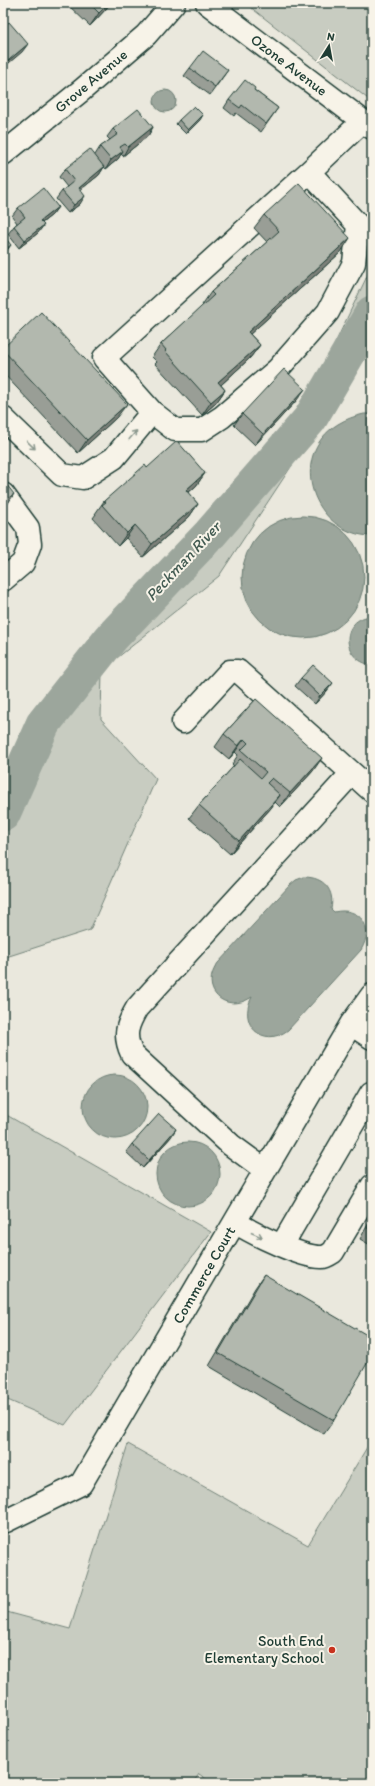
<svg xmlns="http://www.w3.org/2000/svg" width="375" height="1786" viewBox="0 0 375 1786" font-family="Itim,sans-serif">
  <style>
    .green { fill: #c8ccc1; stroke: #74847a }
    .water { fill: #9ca69c; stroke: #6a7c72 }
    .lines { fill: none; stroke-linecap: round; stroke-linejoin: round }
    .river { stroke: #9ca69c; stroke-width: 35 }
    .minor-casing { stroke: #1f3d34; stroke-width: 25 }
    .minor { stroke: #f7f3e8; stroke-width: 22 }
    .wall { fill: #999e96; stroke: #1f3d34 }
    .shaded-wall { fill: #7d817a; stroke: #1f3d34 }
    .building { fill: #b2b8ae; stroke: #1f3d34 }
    .oneway { stroke: #8b988e }
    .poi-dot { fill: #c8321e; stroke: #f7f3e8; stroke-width: 1.5 }
    .labels { text-anchor: middle; dominant-baseline: central; stroke-width: 4; stroke-linejoin: round; paint-order: stroke }
    .street-label { font-size: 15px; fill: #1f3d34; stroke: #f7f3e8 }
    .poi-label { font-size: 15px; fill: #1f3d34; stroke: #f7f3e8; text-anchor: end }
    .water-label { font-size: 16px; font-style: italic; fill: #445c53; stroke: #f7f3e8 }
  </style>
  <rect width="100%" height="100%" fill="#eae8dd"/>
  <filter id="ink" filterUnits="userSpaceOnUse"><feTurbulence type="fractalNoise" baseFrequency=".025" numOctaves="2"/><feDisplacementMap in="SourceGraphic" scale="8" xChannelSelector="R" yChannelSelector="G"/><feConvolveMatrix kernelMatrix="1 2 1 2 8 2 1 2 1" color-interpolation-filters="sRGB"/></filter>
  <g filter="url(#ink)">
    <path class="green" d="M245 3H372V102Z
      M367 163 372 165V344L219 576 102 670 101 719 156 779 90 930 6 957 3 1055V792L41 704 124 601 197 528 305 406 370 270Z
      M3 1113 211 1232 65 1425 3 1398Z
      M372 1439V1783H212L199 1774 193 1783H3V1611L70 1629 128 1444 308 1545Z"/>
    <path class="water" d="M154 101a11 11 0 1 1 22 0a11 11 0 1 1-22 0Z
      M364 414H372V536C313 535 286 456 338 424 346 419 355 416 364 414Z
      M242 577a61 61 0 1 1 122 0a61 61 0 1 1-122 0Z
      M372 616V665C340 660 340 618 372 616Z
      M304 877C324 877 335 890 331 909L334 912C360 906 375 927 361 950L288 1030C263 1049 237 1024 252 997 225 1015 198 989 218 963L290 885 296 880Z
      M83 1107a32 32 0 1 1 64 0a32 32 0 1 1-64 0Z
      M156 1174a32 32 0 1 1 64 0a32 32 0 1 1-64 0Z"/>
    <g class="lines">
      <path class="river" d="M3 814 43 724 112 637 210 534 310 419 372 313"/>
      <g class="minor-casing">
        <path id="minor" d="M207 3 372 128
          M3 154 82 90 146 35 174 3
          M309 172 363 121
          M3 418 62 475 83 478 114 458 152 412 104 358 309 172 358 225 354 263 328 312 278 369 222 417 202 430H175L152 412
          M3 494 28 528 30 544 23 563 3 580
          M183 722 230 671H238L352 773
          M351 1024 372 1038
          M265 1170 231 1145 132 1054C123 1035 127 1025 137 1008L352 773 372 791
          M235 1222C252 1233 302 1258 322 1257 326 1257 330 1254 333 1252L372 1186
          M282 1245 371 1093
          M6 1521 81 1484 351 1024 372 995"/>
      </g>
      <use href="#minor" class="minor"/>
    </g>
    <path class="wall" d="M66 3H110L106 9 90 26Z
      M190 68 228 70 210 95 184 76Z
      M254 90 278 108 261 132 236 113 234 116 224 108 229 100Z
      M179 120H200L186 134 176 124Z
      M153 127 148 136 123 156 121 154 118 159 106 169 104 167 99 175 80 190V204L68 213 56 199 62 191 67 187 59 177 65 169 95 155 100 147 110 140 107 137 113 129Z
      M58 207 52 215 42 223 38 233 19 248 8 234 14 226 17 223 12 216 18 208Z
      M264 215 341 252 250 334 260 345 250 358 221 385 225 390 216 403 202 415 155 364 157 362 152 357 161 344 203 306 202 305 211 292 267 242 254 228Z
      M3 350 117 417 78 453 3 373Z
      M297 400 255 445 234 425 242 414Z
      M147 468 205 473 196 486 188 493 198 504 189 517 143 557 126 538 118 546 93 518 96 514H95L104 501Z
      M301 678 327 691 315 704 295 686Z
      M256 699 313 771 280 807 275 802 271 808 230 854 189 818 199 805 234 766 232 764 238 755 235 752 229 759 215 747 224 734Z
      M171 1137 143 1168 126 1152 132 1144Z
      M372 1217V1246L360 1239Z
      M264 1275 334 1420 324 1434 209 1366 255 1288Z"/>
    <path class="shaded-wall" d="M109 3H110L106 9 90 26 99 13Z
      M28 44 22 52 3 68V65Z
      M203 115 200 120 186 134 188 130Z
      M153 127 148 136 123 156 128 147Z
      M123 151 118 159 106 169 111 160Z
      M104 167 99 175 73 196 79 188Z
      M85 196 80 204 68 213 74 205Z
      M58 207 52 215 34 229 40 221Z
      M44 225 38 233 19 248 25 240Z
      M350 238 341 252 238 345 248 332Z
      M11 245 5 253 3 255V251Z
      M260 345 250 358 209 396 218 382Z
      M305 389 297 400 255 445 263 434Z
      M225 390 216 403 202 415 211 402Z
      M127 404 117 417 78 453 87 440Z
      M205 473 196 486 176 503 186 490Z
      M14 494 5 508 3 509V502Z
      M198 504 189 517 143 557 152 544Z
      M135 525 126 538 118 546 127 533Z
      M333 683 327 691 315 704 320 696Z
      M244 739 235 752 229 759 238 746Z
      M322 758 313 771 280 807 290 793Z
      M280 795 271 808 230 854 239 841Z
      M176 1129 171 1137 143 1168 149 1160Z"/>
    <path class="building" d="M89 3H109L99 13Z
      M9 22 28 44 3 65V27Z
      M203 51 228 70 215 87 190 68Z
      M245 80 255 88 254 90 278 108 266 124 242 105 240 108 229 100Z
      M194 106 203 115 188 130 179 120Z
      M138 109 153 127 128 147 125 144 120 147 123 151 111 160 100 147 118 134 113 129Z
      M90 149 104 167 79 188 85 196 74 205 62 191 74 181 65 169Z
      M299 183 350 238 248 332 260 345 218 382 225 390 211 402 165 351 166 350 161 344 214 295 211 292 279 231 264 215Z
      M43 188 58 207 40 221 44 225 25 240 14 226 25 217 18 208Z
      M3 235 11 245 3 251Z
      M41 312 127 404 87 440 3 350V348Z
      M284 369 305 389 263 434 242 414Z
      M177 441 205 473 186 490 198 504 152 544 135 525 127 533 102 505 106 502 104 501 145 465 147 468Z
      M3 480 14 494 3 502Z
      M313 665 333 683 320 696 301 678Z
      M256 699 322 758 290 793 272 778 267 783 280 795 239 841 199 805 240 759 261 778 266 772 241 750 248 743 244 739 238 746 224 734Z
      M159 1114 176 1129 149 1160 132 1144Z
      M372 1220V1230L367 1228Z
      M264 1275 372 1338V1355L334 1420 218 1353Z"/>
    <defs><path id="oneway-shaft" d="M-6 0H5M1.5-3L5.5 0L1.5 3" fill="none" stroke-width="1.6" stroke-linecap="round" stroke-linejoin="round"/></defs>
    <g class="oneway">
      <use href="#oneway-shaft" transform="translate(133 435) rotate(-50)"/>
      <use href="#oneway-shaft" transform="translate(31 445) rotate(44)"/>
      <use href="#oneway-shaft" transform="translate(257 1235) rotate(23)"/>
    </g>
  </g>
  <circle class="poi-dot" cx="332" cy="1650" r="4"/>
  <g class="labels">
    <g class="street-label">
      <text transform="translate(289 65) rotate(37)">Ozone Avenue</text>
      <text transform="translate(91 81) rotate(-40)">Grove Avenue</text>
      <text transform="translate(204 1275) rotate(-60)">Commerce Court</text>
    </g>
    <g class="poi-label">
      <text x="324" y="1641">South End<tspan x="324" dy="17">Elementary School</tspan></text>
    </g>
    <g class="water-label">
      <text transform="translate(183 561) rotate(-47)">Peckman River</text>
    </g>
  </g>
  <rect width="375" height="1786" fill="none" stroke="#f7f3e8" stroke-width="16"/>
  <rect x="8" y="8" width="359" height="1770" fill="none" stroke="#1f3d34" stroke-width="1.5" filter="url(#ink)"/>
  <g transform="translate(329 46) rotate(11)" stroke="#f7f3e8" stroke-width="3" paint-order="stroke">
  <path d="M0-3L7 15L0 10L-7 15Z" fill="#1f3d34"/>
  <text y="-6" font-size="11" font-weight="bold" text-anchor="middle" fill="#1f3d34">N</text>
  </g>
</svg>
